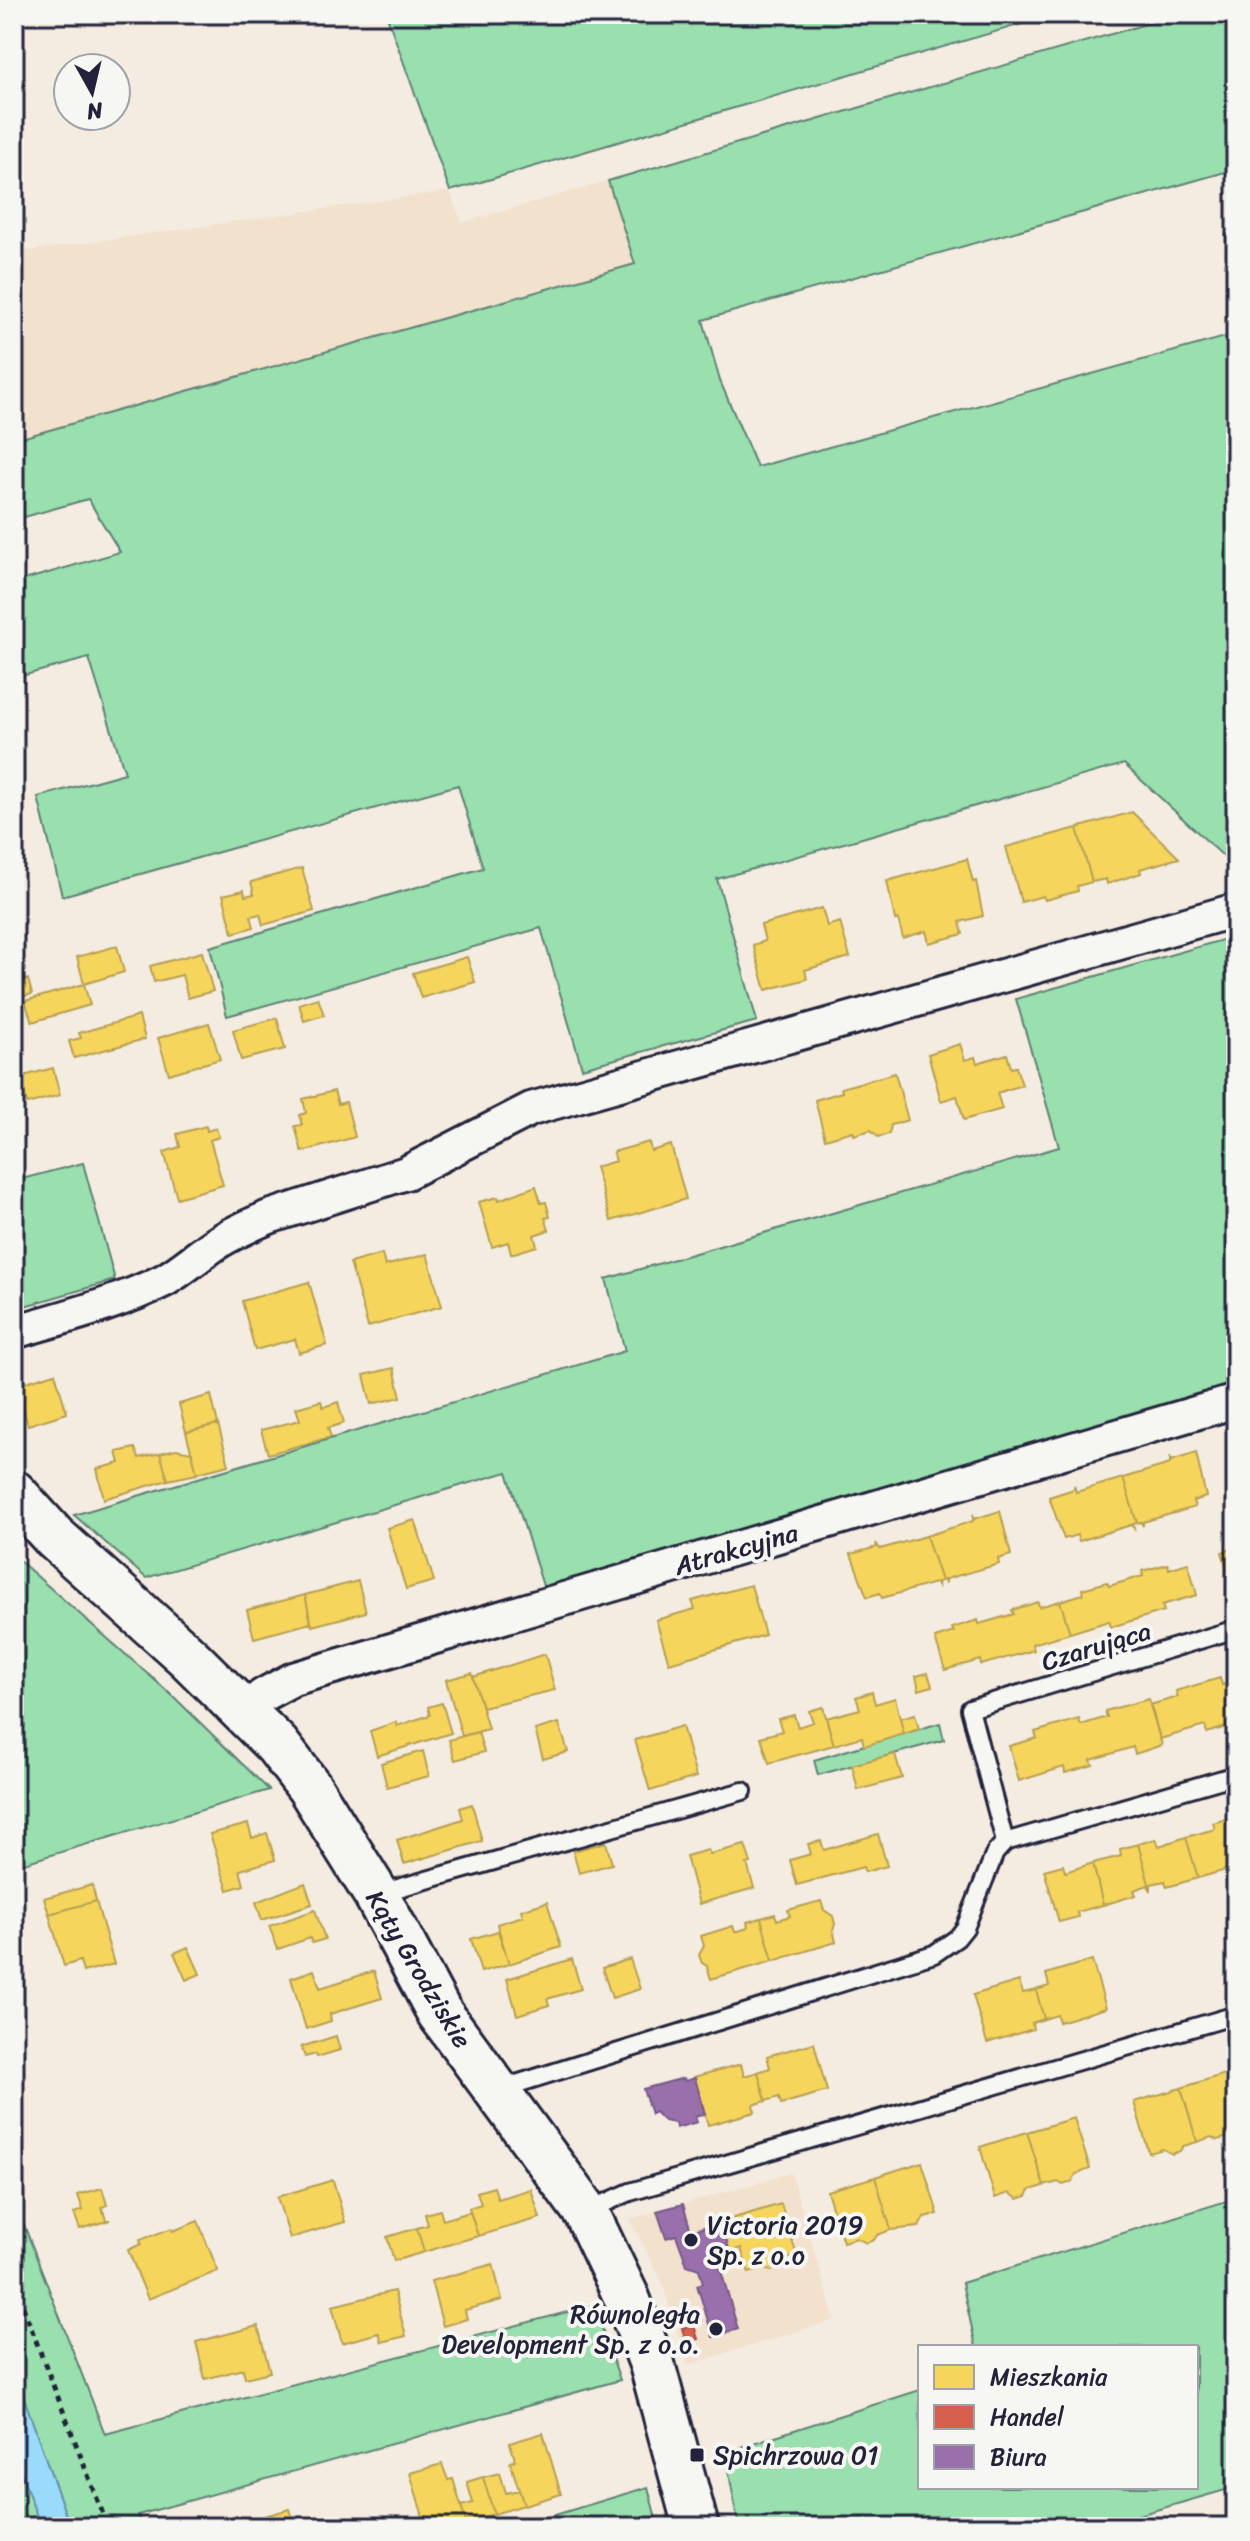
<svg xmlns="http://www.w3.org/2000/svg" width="1250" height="2541" viewBox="0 0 1250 2541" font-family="Sriracha,sans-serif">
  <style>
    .built { fill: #f2e1cd }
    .green { fill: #99e0ae; stroke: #5e8174; stroke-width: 2 }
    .water { fill: #9adbfc; stroke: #6a91af; stroke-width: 2 }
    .homes { fill: #f6d55c; stroke: #b69f52; stroke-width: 2 }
    .shops { fill: #d6604d; stroke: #a04d48; stroke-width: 2 }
    .offices { fill: #9970ab; stroke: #755989; stroke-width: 2 }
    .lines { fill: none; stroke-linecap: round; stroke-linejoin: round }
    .lane-casing { stroke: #22223b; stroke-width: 22 }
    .street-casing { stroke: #22223b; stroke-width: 38 }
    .secondary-casing { stroke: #22223b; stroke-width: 50 }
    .path { stroke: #22223b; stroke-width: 5; stroke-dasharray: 6 6; stroke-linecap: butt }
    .lane { stroke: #f6f6f2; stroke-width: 16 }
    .street { stroke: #f6f6f2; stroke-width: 32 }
    .secondary { stroke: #f6f6f2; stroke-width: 44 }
    .poi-dot { fill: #22223b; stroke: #f6f6f2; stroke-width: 3 }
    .labels { text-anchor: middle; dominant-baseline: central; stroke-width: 8; stroke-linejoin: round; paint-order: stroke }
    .street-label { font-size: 26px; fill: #22223b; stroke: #f6f6f2 }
    .poi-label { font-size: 26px; fill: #22223b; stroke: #f6f6f2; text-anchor: start }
  </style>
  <rect width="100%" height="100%" fill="#f4ece1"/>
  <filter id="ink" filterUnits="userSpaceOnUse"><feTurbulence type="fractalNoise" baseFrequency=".0125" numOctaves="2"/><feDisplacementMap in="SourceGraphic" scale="16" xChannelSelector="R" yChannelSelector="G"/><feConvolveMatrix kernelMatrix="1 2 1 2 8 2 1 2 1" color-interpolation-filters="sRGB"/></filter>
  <g filter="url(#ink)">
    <path class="built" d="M608 181 636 264 14 440V253L450 191 462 223Z
      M791 2173 835 2320 687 2365 662 2282 630 2219Z"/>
    <path class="green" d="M405 14H1056L450 191 388 19Z
      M1180 14H1236V169L703 320 720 381 757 467 1236 334V868L1124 764 717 879 757 1021 582 1068 541 928 227 1016 210 947 483 868 458 785 62 896 38 797 125 773 89 658 14 678V583L120 552 88 499 14 520V440L635 264 608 181Z
      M1236 233V282L1226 235Z
      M1236 936V1386L544 1589 507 1472 146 1578 74 1515 625 1351 606 1279 1059 1147 1016 999Z
      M83 1163 115 1280 14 1309V1181Z
      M14 1556 174 1697 269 1790 14 1866Z
      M940 1723 944 1740 818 1775 814 1760Z
      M1236 2198V2487L1097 2527H739L725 2452 920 2390V2487H1196V2347H976L962 2283Z
      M14 2199 105 2434 594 2305 620 2380 138 2515 142 2527H70L14 2370Z
      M14 2454 41 2527H14Z
      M648 2487 658 2527H515Z"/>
    <path class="water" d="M14 2370 70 2527H41L14 2454Z"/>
    <path class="homes" d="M1132 812 1179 858 1140 869 1141 873 1107 884 1106 879 1092 882 1077 828Z
      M1077 828 1092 882 1077 886 1078 891 1045 900 1043 896 1021 902 1006 847Z
      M967 859 973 882 976 881 983 916 960 922 963 934 929 943 926 931 903 938 898 919 895 920 887 881Z
      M302 868 314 911 263 925 260 914 251 916 254 927 233 933 223 895 244 890 245 896 254 894 251 882Z
      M822 908 827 926 840 922 850 957 805 970 807 979 766 990 753 945 765 941 761 925Z
      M117 946 124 972 84 984 77 957Z
      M202 952 213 991 188 998 182 975 154 982 150 966Z
      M14 957 21 982 28 979 32 994 14 999Z
      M467 957 475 982 421 998 413 973Z
      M84 984 90 1005 32 1022 25 1001Z
      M318 998 324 1015 304 1021 299 1004Z
      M139 1016 145 1039 74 1058 69 1041 81 1038 79 1033Z
      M277 1018 285 1049 241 1060 233 1030Z
      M209 1023 220 1059 169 1074 158 1038Z
      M960 1044 965 1060 975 1057 977 1063 1007 1054 1011 1068 1016 1067 1022 1085 997 1093 1002 1109 964 1120 957 1096 941 1101 928 1054Z
      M53 1068 60 1095 27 1104 20 1077Z
      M895 1073 908 1120 891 1125 889 1134 878 1137 871 1130 854 1135 853 1131 825 1139 815 1100 842 1092 841 1088Z
      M334 1091 338 1104 346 1102 355 1137 302 1152 295 1126 302 1125 300 1115 306 1113 303 1099Z
      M206 1126 207 1131 216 1128 219 1137 210 1140 223 1185 177 1198 164 1152 180 1147 177 1134Z
      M649 1142 651 1151 671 1145 686 1199 611 1221 595 1167 616 1161 613 1152Z
      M536 1186 541 1203 546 1202 550 1217 545 1218 549 1230 534 1235 537 1246 511 1254 508 1242 492 1247 479 1202 498 1197 499 1200Z
      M382 1254 385 1266 427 1254 442 1306 368 1327 350 1263Z
      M309 1282 327 1345 299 1353 295 1339 255 1350 242 1301Z
      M394 1368 401 1397 371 1404 364 1375Z
      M55 1373 67 1413 28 1425 16 1385Z
      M211 1395 218 1424 186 1432 179 1404Z
      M321 1401 323 1407 338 1402 344 1423 328 1428 331 1437 268 1454 261 1430 300 1420 296 1408Z
      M218 1424 229 1465 197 1473 186 1432Z
      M135 1448 139 1458 160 1453 168 1480 104 1499 97 1469 120 1463 117 1452Z
      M176 1449 192 1452 197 1474 168 1480 160 1453Z
      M1196 1453 1206 1497 1193 1501 1195 1507 1143 1522V1526L1141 1522 1137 1523 1123 1478 1170 1464V1457L1171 1461Z
      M1123 1478 1137 1523 1133 1524 1134 1528 1131 1525 1079 1541 1077 1535 1064 1539 1049 1497 1074 1489V1485L1076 1492Z
      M1000 1511 1011 1555 998 1559 999 1564 946 1579 945 1584 944 1580 941 1581 926 1536 973 1521V1514L974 1519Z
      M415 1520 434 1581 406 1589 387 1528Z
      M926 1536 941 1581 937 1582 938 1586 935 1583 882 1598 880 1593 867 1597 851 1554 877 1547 876 1543 880 1549Z
      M1236 1548V1583L1232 1585 1222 1552Z
      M1188 1563 1197 1595 1162 1605 1164 1611 1111 1627 1109 1621 1070 1633 1060 1601 1083 1594 1082 1589 1107 1582 1109 1586 1143 1576 1142 1571 1168 1564 1169 1569Z
      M358 1581 366 1612 312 1626 305 1595Z
      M751 1585 765 1635 669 1663 656 1620 695 1609 692 1601Z
      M305 1595 311 1623 254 1638 247 1610Z
      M1060 1601 1070 1633 1032 1644 1034 1650 981 1665 980 1660 945 1670 935 1638 954 1632 952 1628 978 1620 979 1624 1014 1614 1012 1610 1038 1602 1039 1607Z
      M545 1654 555 1690 482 1707 473 1677Z
      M472 1673 488 1729 462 1736 446 1680Z
      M928 1673 932 1686 919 1690 916 1676Z
      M1220 1678 1222 1685 1236 1681V1718L1232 1719 1233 1725 1207 1733 1205 1726 1160 1739 1150 1705 1178 1697 1176 1691Z
      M872 1692 875 1704 895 1698 904 1734 864 1746 862 1737 834 1745 826 1718 860 1709 856 1697Z
      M1149 1699 1162 1745 1135 1754 1133 1747 1091 1760 1093 1765 1065 1773 1064 1767 1019 1781 1009 1746 1037 1738 1035 1732 1079 1719 1081 1725 1107 1717 1105 1711Z
      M442 1703 451 1733 377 1756 370 1731 396 1722 397 1726 430 1715 428 1707Z
      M823 1707 834 1745 769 1763 761 1737 782 1731 778 1719 794 1715 798 1727 813 1722 809 1711Z
      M915 1714 919 1729 904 1734 900 1718Z
      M559 1723 568 1752 543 1759 535 1730Z
      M682 1726 696 1777 650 1791 635 1740Z
      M478 1732 484 1752 455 1760 449 1740Z
      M423 1751 429 1776 387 1787 381 1763Z
      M895 1754 902 1778 858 1790 852 1765Z
      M472 1804 482 1841 404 1864 397 1840 463 1819 460 1808Z
      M1232 1817 1236 1832V1872L1227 1875 1226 1870 1198 1878 1186 1837 1215 1829 1213 1823Z
      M248 1824 252 1838 267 1833 275 1860 240 1870 244 1885 228 1890 210 1834Z
      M878 1834 887 1866 865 1872 863 1867 797 1885 790 1860 811 1854 808 1844 821 1841 824 1850Z
      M1186 1837 1198 1878 1167 1887 1165 1881 1151 1884V1891L1138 1844 1156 1839 1159 1846Z
      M606 1842 612 1864 579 1873 573 1851Z
      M1138 1844 1151 1891 1148 1885 1134 1890 1136 1895 1103 1905 1093 1863 1121 1856 1120 1849Z
      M745 1845 751 1863 747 1864 754 1888 699 1904 686 1856 708 1850 710 1854Z
      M1093 1863 1103 1905 1077 1912 1078 1917 1059 1922 1044 1870 1063 1865 1065 1872Z
      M305 1883 312 1904 262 1920 256 1902Z
      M92 1885 96 1901 49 1914 44 1898Z
      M96 1901 114 1964 83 1972 80 1961 64 1966 49 1914Z
      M821 1901 824 1910 833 1916 835 1924 833 1930 836 1942 773 1961 761 1918 775 1914 777 1920 790 1916 788 1910Z
      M547 1902 561 1947 509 1964 497 1924 523 1916 521 1910Z
      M315 1910 325 1939 312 1943 310 1938 278 1949 269 1926Z
      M761 1918 773 1961 711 1979 707 1966 702 1963 699 1955 704 1946 701 1936 733 1926 735 1932 748 1928 747 1922Z
      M498 1931 509 1964 481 1972 471 1939Z
      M188 1947 200 1974 186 1980 174 1953Z
      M572 1959 581 1989 547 1999 549 2005 517 2015 507 1979Z
      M630 1959 640 1989 612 1998 602 1968Z
      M1092 1960 1106 2008 1059 2022 1057 2015 1044 2019 1036 1990 1049 1986 1046 1974Z
      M314 1970 320 1988 374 1971 382 1998 330 2014 331 2021 306 2029 291 1978Z
      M1019 1981 1023 1993 1036 1990 1044 2019 1032 2023 1033 2029 987 2043 973 1995Z
      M336 2036 340 2050 317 2057 316 2054 305 2057 301 2047Z
      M814 2043 827 2091 781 2104 779 2097 766 2101 758 2072 770 2068 767 2056Z
      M741 2064 744 2076 758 2072 766 2101 753 2105 755 2112 708 2125 694 2077Z
      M1228 2073 1236 2100V2126L1230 2128 1225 2138 1217 2140 1211 2137 1197 2142 1181 2088Z
      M1181 2088 1197 2142 1183 2146 1180 2151 1172 2154 1163 2149 1149 2153 1134 2102Z
      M1074 2118 1090 2169 1076 2174 1072 2182 1063 2185 1058 2182 1044 2186 1027 2132Z
      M1027 2132 1044 2186 1030 2190 1027 2196 1018 2199 1009 2193 995 2198 980 2147Z
      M922 2162 938 2214 924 2217 919 2227 891 2230 875 2177Z
      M875 2177 891 2230 877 2235 874 2240 866 2243 857 2238 843 2242 827 2191Z
      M333 2180 345 2222 290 2238 277 2197Z
      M494 2187 498 2199 531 2189 540 2218 478 2236 469 2208 481 2204 477 2192Z
      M102 2188 107 2205 102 2207 106 2220H110L80 2229 74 2213 83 2210 78 2195Z
      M781 2204 797 2256 783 2260 778 2269 770 2271 764 2268 749 2273 741 2248 730 2252 721 2222Z
      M440 2210 443 2220 470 2212 478 2236 424 2252 417 2228 428 2225 425 2214Z
      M198 2221 218 2271 148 2299 128 2250 141 2244 140 2240 172 2228 173 2231Z
      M417 2228 424 2252 394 2261 387 2237Z
      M493 2264 502 2300 465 2310 467 2319 443 2326 431 2281Z
      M394 2291 406 2336 382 2342 379 2333 342 2343 332 2306Z
      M258 2326 270 2372 245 2378 243 2369 205 2379 196 2342Z
      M543 2433 561 2494 524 2505 510 2462 515 2460 510 2443Z
      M442 2464 448 2480 453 2479 466 2522 449 2527H426L410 2473Z
      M500 2473 506 2493 519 2490 524 2505 494 2514 483 2477Z
      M483 2477 494 2514 466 2522 461 2506 473 2503 467 2482Z
      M290 2509 295 2525 299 2524 300 2527H260L257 2518Z"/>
    <path class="shops" d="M694 2325 698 2339 686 2342 682 2328Z"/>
    <path class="offices" d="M684 2078 685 2081 695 2078 705 2114 695 2117 697 2122 676 2128 675 2123 664 2121 655 2112 651 2114 643 2089Z
      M683 2204 691 2231 721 2222 733 2262 732 2260 719 2264 738 2329 713 2337 697 2285 703 2283 699 2269 687 2265 676 2235 666 2238 657 2211Z"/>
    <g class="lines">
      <g class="lane-casing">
        <path id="lane" d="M1005 1842 970 1709 1236 1629
          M377 1894 743 1791
          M497 2090 934 1954 957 1938 965 1928 995 1853 1005 1842 1236 1775
          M587 2211 630 2192 1236 2015"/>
      </g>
      <g class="street-casing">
        <path id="street" d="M14 1332C65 1317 117 1304 165 1280 184 1269 201 1253 220 1241 236 1231 253 1224 269 1217L406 1173 531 1109 1236 910
          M243 1712 263 1695 293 1679 1236 1401"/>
      </g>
      <g class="secondary-casing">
        <path id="secondary" d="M14 1493 54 1537 189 1658 277 1745 310 1788 376 1894 439 2012 586 2212 627 2298 652 2364 696 2527"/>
      </g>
      <path class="path" d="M14 2284 108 2527"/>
      <use href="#lane" class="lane"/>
      <use href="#street" class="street"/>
      <use href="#secondary" class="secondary"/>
    </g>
  </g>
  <g class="poi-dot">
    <circle cx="691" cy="2240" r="8"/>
    <circle cx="716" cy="2329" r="8"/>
    <rect x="689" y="2447" width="16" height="16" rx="4"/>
  </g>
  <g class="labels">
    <g class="street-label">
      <text transform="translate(736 1549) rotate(-16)">Atrakcyjna</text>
      <text transform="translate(1096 1646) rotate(-17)">Czarująca</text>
      <text transform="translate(419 1969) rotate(59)">Kąty Grodziskie</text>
    </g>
    <g class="poi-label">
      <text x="707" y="2225">Victoria 2019<tspan x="707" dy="30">Sp. z o.o</tspan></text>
      <text x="700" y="2314" text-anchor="end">Równoległa<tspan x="700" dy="30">Development Sp. z o.o.</tspan></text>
      <text x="713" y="2455">Spichrzowa 01</text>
    </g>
  </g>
  <rect width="1250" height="2541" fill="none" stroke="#f6f6f2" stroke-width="48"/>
  <rect x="24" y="24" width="1202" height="2493" fill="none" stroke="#22223b" stroke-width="3" filter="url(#ink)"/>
  <rect x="918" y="2345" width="280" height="144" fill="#f6f6f2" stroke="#a1a1a9" stroke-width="2"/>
  <rect x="934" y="2365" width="40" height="24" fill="#f6d55c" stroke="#a1a1a9" stroke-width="2"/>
  <text x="990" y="2385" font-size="24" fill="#22223b">Mieszkania</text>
  <rect x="934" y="2405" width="40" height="24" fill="#d6604d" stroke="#a1a1a9" stroke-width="2"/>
  <text x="990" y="2425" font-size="24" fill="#22223b">Handel</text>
  <rect x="934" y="2445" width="40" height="24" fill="#9970ab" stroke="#a1a1a9" stroke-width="2"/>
  <text x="990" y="2465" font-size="24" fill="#22223b">Biura</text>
  <g transform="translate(92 92) rotate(172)"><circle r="38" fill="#f6f6f2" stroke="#a1a1a9" stroke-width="2"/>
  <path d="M0-6L14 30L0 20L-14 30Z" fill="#22223b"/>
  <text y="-12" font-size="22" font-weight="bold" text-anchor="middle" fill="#22223b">N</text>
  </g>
</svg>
